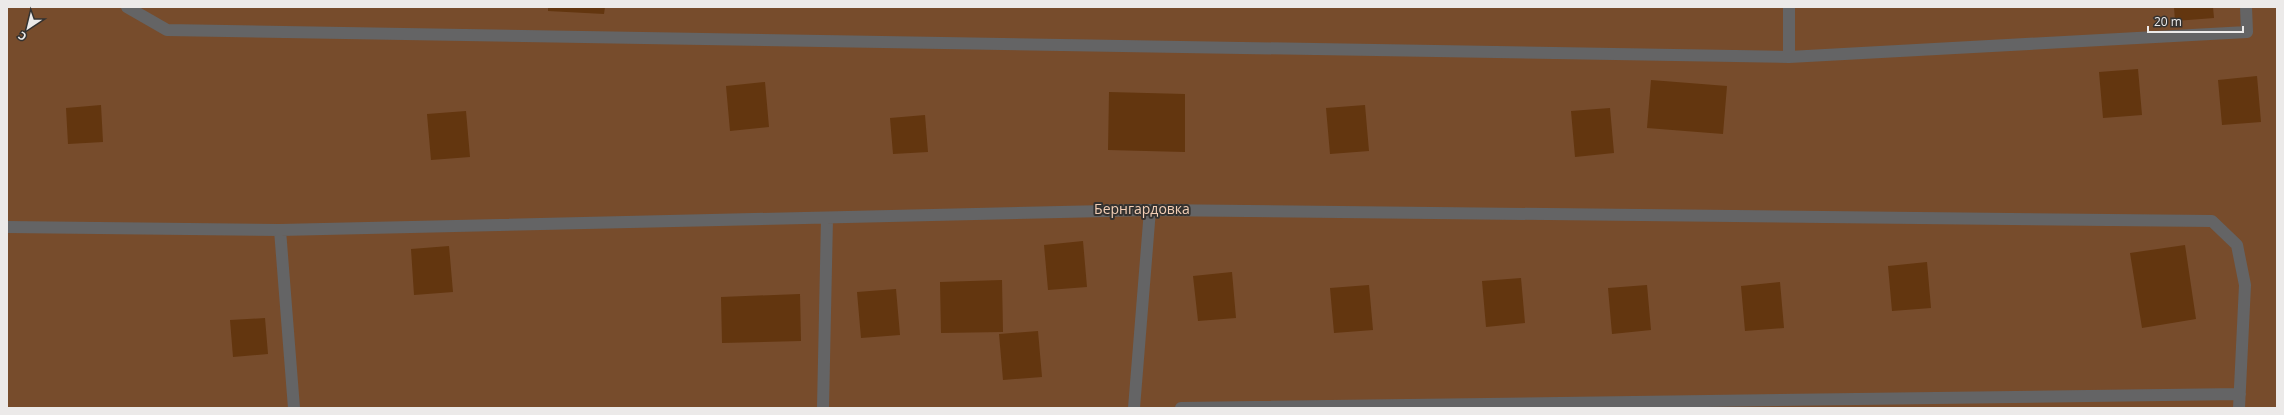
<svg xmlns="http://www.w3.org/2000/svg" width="2284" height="415" viewBox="0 0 2284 415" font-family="'Open Sans',sans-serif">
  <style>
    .green { fill: #774c2c }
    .building { fill: #63360f }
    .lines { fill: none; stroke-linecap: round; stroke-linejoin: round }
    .minor { stroke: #646465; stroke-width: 12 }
    .labels { text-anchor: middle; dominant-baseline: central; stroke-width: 4; stroke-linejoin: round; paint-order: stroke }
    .park-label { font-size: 14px; fill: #f3cfb6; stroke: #343230 }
  </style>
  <rect width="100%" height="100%" fill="#343230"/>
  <path class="green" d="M7 7H2277V408H7Z"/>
  <path class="building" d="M548 7H605L604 14 548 11Z
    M2174 7H2213L2214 18 2175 21Z
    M2138 69 2142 115 2103 118 2099 72Z
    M2257 76 2261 122 2222 125 2218 80Z
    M1651 80 1727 86 1723 134 1647 128Z
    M765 82 769 127 730 131 726 86Z
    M1109 92 1185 94V152L1108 150Z
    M101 105 103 142 68 144 66 108Z
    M1365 105 1369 151 1330 154 1326 108Z
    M1610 108 1614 153 1575 157 1571 111Z
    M466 111 470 157 431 160 427 114Z
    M925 115 928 152 893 154 890 118Z
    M1083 241 1087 287 1048 290 1044 245Z
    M2185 245 2196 319 2142 328 2130 253Z
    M449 246 453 292 414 295 411 249Z
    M1927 262 1931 308 1892 311 1888 266Z
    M1232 272 1236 318 1198 321 1193 276Z
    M1521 278 1525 323 1486 327 1482 281Z
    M1002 280 1003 332 941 333 940 282Z
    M1780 282 1784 328 1745 331 1741 286Z
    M1369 285 1373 330 1334 333 1330 288Z
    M1647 285 1651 330 1612 334 1608 288Z
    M896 289 900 335 861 338 857 292Z
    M800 294 801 341 722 343 721 297Z
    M265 318 268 354 233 357 230 320Z
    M1038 331 1042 377 1003 380 999 334Z"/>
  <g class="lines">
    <path class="minor" d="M127 7 167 30 1789 57 2247 32 2246 7
      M1789 57V7
      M7 227 280 230 1150 210 2212 221 2237 245 2245 285 2239 408
      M280 230 294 408
      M823 408 827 218
      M1134 408 1150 210
      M1181 408 2240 394"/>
  </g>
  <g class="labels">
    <g class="park-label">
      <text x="1142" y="208">Бернгардовка</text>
    </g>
  </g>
  <rect width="2284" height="415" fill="none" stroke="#eceae9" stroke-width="16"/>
  <g transform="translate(28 28) rotate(215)" stroke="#343230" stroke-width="3" paint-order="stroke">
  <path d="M0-3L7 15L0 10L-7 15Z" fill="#eceae9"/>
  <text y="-6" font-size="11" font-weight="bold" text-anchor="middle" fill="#eceae9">С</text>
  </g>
  <path d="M2148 26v6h95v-6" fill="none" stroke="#eceae9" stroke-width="2"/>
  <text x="2154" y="26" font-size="12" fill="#eceae9" stroke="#343230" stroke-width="3" paint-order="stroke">20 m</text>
</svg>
